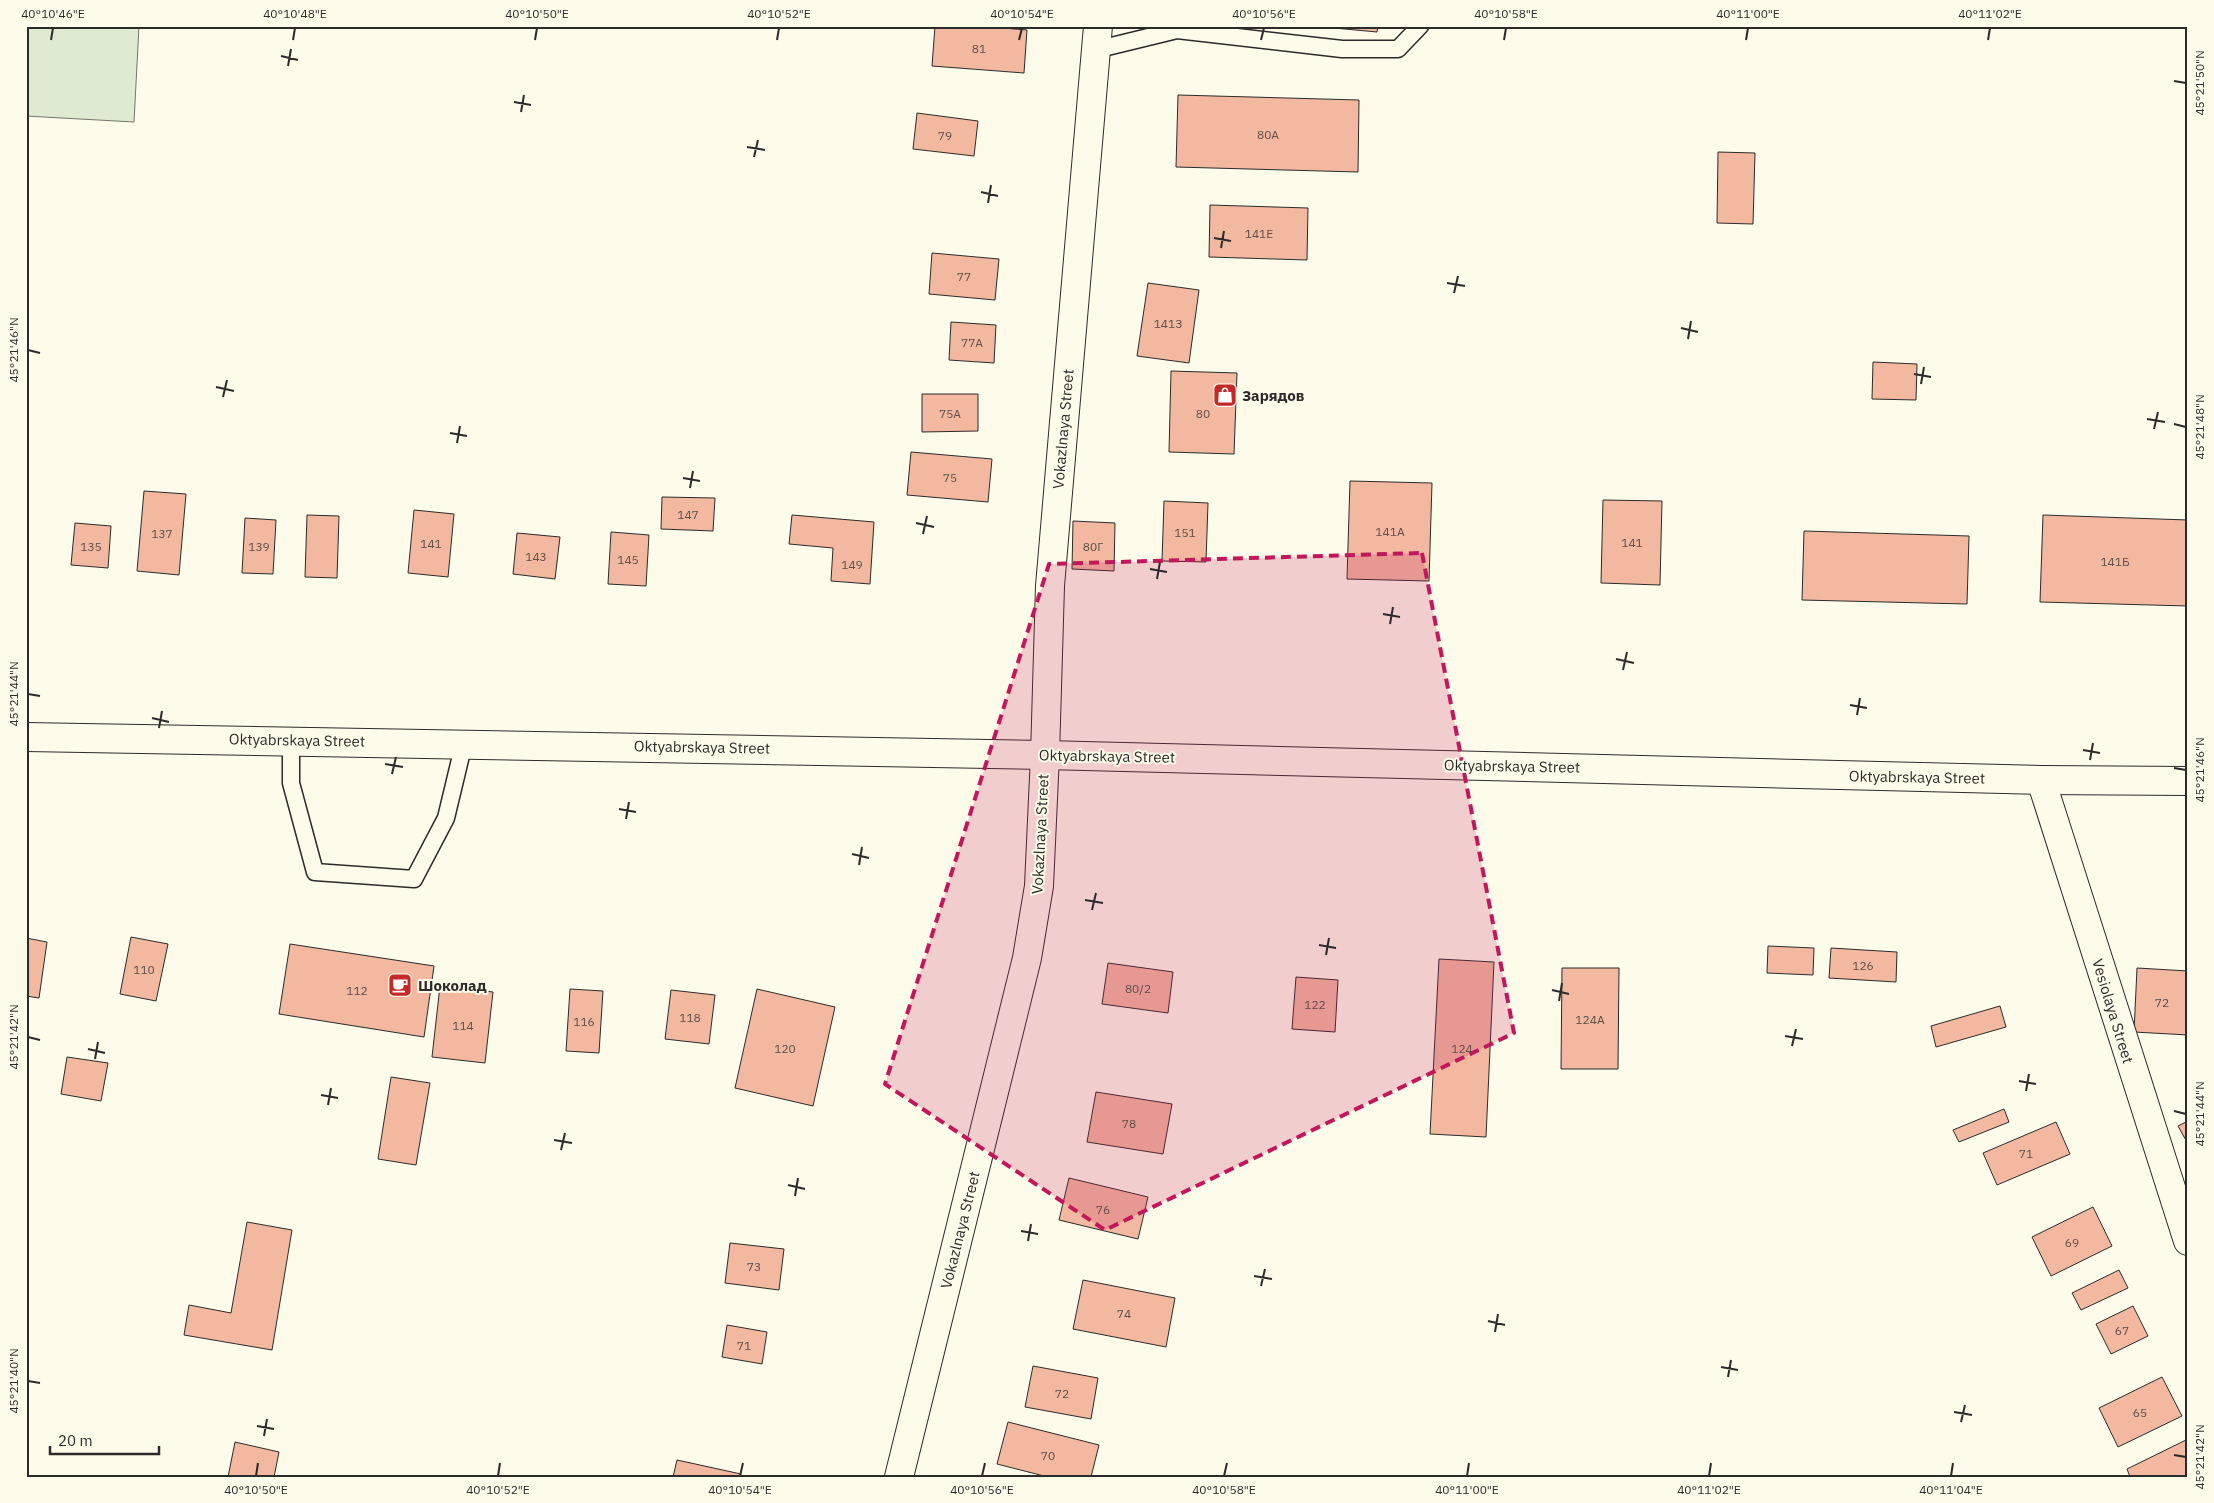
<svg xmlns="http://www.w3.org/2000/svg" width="2214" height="1503" viewBox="0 0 2214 1503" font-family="'IBM Plex Sans',sans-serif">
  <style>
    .green { fill: #deebd1; stroke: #74746e }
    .building { fill: #f2b8a0; stroke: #2b2b2b }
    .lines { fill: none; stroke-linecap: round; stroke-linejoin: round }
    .lane-casing { stroke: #2b2b2b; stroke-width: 19 }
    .street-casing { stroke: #2b2b2b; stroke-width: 30 }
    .secondary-casing { stroke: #2b2b2b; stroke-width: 30 }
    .primary-casing { stroke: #2b2b2b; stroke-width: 30 }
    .lane { stroke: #fdfbea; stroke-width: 16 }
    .street { stroke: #fdfbea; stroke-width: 28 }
    .secondary { stroke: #fdfbea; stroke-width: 28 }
    .primary { stroke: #fdfbea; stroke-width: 28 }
    .marked { fill: #c2185b; fill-opacity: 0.2; stroke: #c2185b; stroke-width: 4; stroke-dasharray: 10 6; stroke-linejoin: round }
    .ticks { fill: none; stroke: #2b2b2b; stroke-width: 2 }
    .labels { text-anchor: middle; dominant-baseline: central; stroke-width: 4; stroke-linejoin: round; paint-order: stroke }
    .number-label { font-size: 12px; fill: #5d4e48 }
    .poi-label { font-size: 15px; font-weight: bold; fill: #2b2b2b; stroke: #fdfbea; text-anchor: start }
    .street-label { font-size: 15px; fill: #2b2b2b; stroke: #fdfbea }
    .neatline { fill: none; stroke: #2b2b2b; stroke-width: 2 }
    .ticks-label { font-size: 12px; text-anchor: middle; fill: #2b2b2b }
  </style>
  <rect width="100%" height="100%" fill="#fdfbea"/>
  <path class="green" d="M26 26H139L134 122 26 116Z"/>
  <path class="building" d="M935 26H978L1027 30 1024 73 932 66Z
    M1334 26H1378L1377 32 1334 28Z
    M1178 95 1359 100 1358 172 1176 167Z
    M917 113 978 121 974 156 913 149Z
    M1718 152 1755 153 1753 224 1717 223Z
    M1210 205 1308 208 1307 260 1209 257Z
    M932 253 999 259 995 300 929 294Z
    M1148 283 1199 290 1189 363 1137 356Z
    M951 322 996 325 994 363 949 360Z
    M1873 362 1917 364 1916 400 1872 399Z
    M1171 371 1237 373 1234 454 1169 452Z
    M922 394H978V431L922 432Z
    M911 452 992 459 988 502 907 495Z
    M1350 481 1432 483 1429 581 1347 579Z
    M144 491 186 494 179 575 137 571Z
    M662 497 715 498 713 531 661 529Z
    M1603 500 1662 501 1660 585 1601 583Z
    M1164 501 1208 503 1206 562 1162 561Z
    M414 510 454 514 448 577 408 573Z
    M307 515 339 516 337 578 305 577Z
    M792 515 874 522 870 584 831 581 833 548 789 544Z
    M2043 515 2188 520V606L2040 602Z
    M245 518 276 520 273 574 242 573Z
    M1073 521 1115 523 1114 571 1072 569Z
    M75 523 111 526 108 568 71 565Z
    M1804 531 1969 536 1967 604 1802 600Z
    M611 532 649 535 646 586 608 584Z
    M517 533 560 537 555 579 513 574Z
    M131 937 168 944 156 1001 120 994Z
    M26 938 47 942 39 998 26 996Z
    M290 944 434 966 424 1037 279 1014Z
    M1768 946 1814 948 1813 975 1767 973Z
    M1831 948 1897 952 1896 982 1829 978Z
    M1439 959 1494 962 1486 1137 1430 1134Z
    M1108 963 1173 972 1168 1013 1102 1004Z
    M1562 968H1619L1618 1069H1561Z
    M2137 968 2188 971V1035L2134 1032Z
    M1296 977 1338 980 1335 1032 1292 1029Z
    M440 986 493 992 485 1063 432 1057Z
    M570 989 603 991 599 1053 566 1051Z
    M757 989 835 1007 813 1106 735 1088Z
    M671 990 715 995 709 1044 665 1039Z
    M2000 1006 2006 1027 1936 1047 1931 1026Z
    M67 1057 108 1063 101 1101 61 1094Z
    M391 1077 430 1083 416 1165 378 1159Z
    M1096 1092 1172 1104 1163 1154 1087 1142Z
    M2004 1109 2009 1122 1959 1142 1953 1130Z
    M2188 1121V1144L2178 1126Z
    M2056 1122 2070 1154 1997 1185 1983 1153Z
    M1069 1178 1148 1197 1138 1239 1059 1220Z
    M2093 1207 2112 1246 2051 1276 2032 1237Z
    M247 1222 292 1230 272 1350 184 1335 189 1305 231 1313Z
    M730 1243 784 1249 779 1290 725 1283Z
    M2119 1270 2128 1288 2081 1310 2072 1293Z
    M1083 1280 1175 1298 1166 1347 1073 1329Z
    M2133 1306 2148 1336 2111 1354 2096 1324Z
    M727 1325 767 1332 762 1364 722 1357Z
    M1033 1366 1098 1378 1091 1419 1025 1407Z
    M2162 1377 2182 1416 2118 1447 2099 1408Z
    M1008 1422 1099 1445 1091 1477H1048L997 1464Z
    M2188 1439V1477H2130L2127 1469Z
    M235 1442 279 1452 274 1477H228Z
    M677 1460 741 1474 740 1477H673Z"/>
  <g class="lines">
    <g class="lane-casing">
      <path id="lane" d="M1095 50 1177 30 1342 49H1398L1420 26
        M291 740V783L315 872 414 879 446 818 464 743"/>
    </g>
    <g class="street-casing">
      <path id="street" d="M1045 755 1050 586 1098 26
        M2041 780 2188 1241"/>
    </g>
    <g class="secondary-casing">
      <path id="secondary" d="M1045 755 2041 780 2188 781"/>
    </g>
    <g class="primary-casing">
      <path id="primary" d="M26 737 1045 755 1039 886 1027 958 899 1477"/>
    </g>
    <use href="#lane" class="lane"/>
    <use href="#street" class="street"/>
    <use href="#secondary" class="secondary"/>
    <use href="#primary" class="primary"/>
  </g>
  <path class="marked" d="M1422 553 1514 1033 1105 1230 885 1084 1049 564Z"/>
  <path class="ticks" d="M51 40 53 28M293 40 295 28M535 40 537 28M777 40 779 28M1019 40 1022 28M1261 40 1264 28M1504 40 1506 28M1746 40 1748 28M1988 40 1990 28M281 56 298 60M288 66 291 49M2174 81 2186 83M514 102 531 105M521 112 524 95M747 147 765 150M754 157 758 140M981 192 998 196M988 203 991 185M1214 238 1231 241M1221 248 1224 231M1447 283 1465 286M1454 293 1458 276M1681 328 1698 332M1688 339 1691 321M28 350 40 353M1914 374 1931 377M1921 384 1924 367M216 387 234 391M223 397 227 380M2147 419 2165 422M2174 424 2186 427M2154 429 2158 412M450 433 467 436M457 443 460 426M683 478 700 481M690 488 693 471M916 523 934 527M923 534 927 516M1150 569 1167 572M1157 579 1160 562M1383 614 1400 617M1390 624 1393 607M1616 659 1634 663M1623 670 1627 652M28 694 40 696M1850 705 1867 708M1857 715 1860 698M152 718 169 722M159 728 162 711M2083 750 2100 753M2090 760 2093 743M385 764 403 767M2174 768 2186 770M392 774 396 757M619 809 636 812M626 819 629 802M852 854 869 858M859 865 862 847M1085 900 1103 903M1092 910 1096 893M1319 945 1336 948M1326 955 1329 938M1552 990 1569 994M1559 1001 1562 983M1785 1036 1803 1039M28 1037 40 1040M1792 1046 1796 1029M88 1049 105 1053M95 1059 98 1042M2019 1081 2036 1084M2026 1091 2029 1074M321 1095 338 1098M328 1105 331 1088M2174 1111 2186 1114M554 1140 572 1143M561 1150 565 1133M788 1185 805 1189M795 1196 798 1178M1021 1231 1038 1234M1028 1241 1031 1224M1254 1276 1272 1279M1261 1286 1265 1269M1488 1321 1505 1325M1495 1332 1498 1314M1721 1367 1738 1370M1728 1377 1731 1360M28 1381 40 1383M1954 1412 1972 1415M1961 1422 1965 1405M257 1426 274 1429M264 1436 267 1419M2174 1455 2186 1457M256 1476 258 1463M498 1476 500 1463M740 1476 743 1463M982 1476 985 1463M1224 1476 1227 1463M1467 1476 1469 1463M1709 1476 1711 1463M1951 1476 1953 1463"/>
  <defs>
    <g id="shop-square" transform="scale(1.25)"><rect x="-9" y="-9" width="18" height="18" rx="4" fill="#c62828" stroke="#fdfbea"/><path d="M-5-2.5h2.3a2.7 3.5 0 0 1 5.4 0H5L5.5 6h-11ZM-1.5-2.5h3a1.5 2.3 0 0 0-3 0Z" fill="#fff"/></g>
    <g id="cafe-square" transform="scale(1.25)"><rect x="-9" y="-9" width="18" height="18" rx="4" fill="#c62828" stroke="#fdfbea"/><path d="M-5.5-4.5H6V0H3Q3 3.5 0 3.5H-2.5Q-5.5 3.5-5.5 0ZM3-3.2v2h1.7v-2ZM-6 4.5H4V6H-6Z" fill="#fff"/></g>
  </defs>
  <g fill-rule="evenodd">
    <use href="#shop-square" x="1225" y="395"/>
    <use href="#cafe-square" x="400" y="985"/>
  </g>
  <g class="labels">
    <g class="number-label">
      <text x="979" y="48">81</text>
      <text x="1268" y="134">80А</text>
      <text x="945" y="135">79</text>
      <text x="1259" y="233">141Е</text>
      <text x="964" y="276">77</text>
      <text x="1168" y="323">141З</text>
      <text x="972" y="342">77А</text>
      <text x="950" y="413">75А</text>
      <text x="1203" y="413">80</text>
      <text x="950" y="477">75</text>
      <text x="688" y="514">147</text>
      <text x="1390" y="531">141А</text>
      <text x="1185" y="532">151</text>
      <text x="162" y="533">137</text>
      <text x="1632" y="542">141</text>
      <text x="431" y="543">141</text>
      <text x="91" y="546">135</text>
      <text x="259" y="546">139</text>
      <text x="1093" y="546">80Г</text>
      <text x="536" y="556">143</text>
      <text x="628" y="559">145</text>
      <text x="2115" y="561">141Б</text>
      <text x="852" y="564">149</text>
      <text x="1863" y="965">126</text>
      <text x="144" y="969">110</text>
      <text x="1138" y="988">80/2</text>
      <text x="357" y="990">112</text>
      <text x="2162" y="1002">72</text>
      <text x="1315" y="1004">122</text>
      <text x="690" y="1017">118</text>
      <text x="1590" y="1019">124А</text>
      <text x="584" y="1021">116</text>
      <text x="463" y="1025">114</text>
      <text x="785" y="1048">120</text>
      <text x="1462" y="1048">124</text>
      <text x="1129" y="1123">78</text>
      <text x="2026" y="1153">71</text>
      <text x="1103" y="1209">76</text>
      <text x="2072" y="1242">69</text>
      <text x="754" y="1266">73</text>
      <text x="1124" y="1313">74</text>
      <text x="2122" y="1330">67</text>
      <text x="744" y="1345">71</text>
      <text x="1062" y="1393">72</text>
      <text x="2140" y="1412">65</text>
      <text x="1048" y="1455">70</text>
    </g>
    <g class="poi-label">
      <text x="1242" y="395">Зарядов</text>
      <text x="418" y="985">Шоколад</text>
    </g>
    <g class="street-label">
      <text transform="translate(1063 429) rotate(-85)">Vokazlnaya Street</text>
      <text transform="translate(297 740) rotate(1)">Oktyabrskaya Street</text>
      <text transform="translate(702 747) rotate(1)">Oktyabrskaya Street</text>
      <text transform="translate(1107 756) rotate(1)">Oktyabrskaya Street</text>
      <text transform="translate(1512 766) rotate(1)">Oktyabrskaya Street</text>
      <text transform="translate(1917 777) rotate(1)">Oktyabrskaya Street</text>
      <text transform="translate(1040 834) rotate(-87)">Vokazlnaya Street</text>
      <text transform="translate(2113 1011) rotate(73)">Vesiolaya Street</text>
      <text transform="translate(960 1230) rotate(-76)">Vokazlnaya Street</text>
    </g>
  </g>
  <rect width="2214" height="1503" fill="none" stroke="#fdfbea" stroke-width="55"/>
  <path d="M50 1446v8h109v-8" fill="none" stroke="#2b2b2b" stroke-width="2.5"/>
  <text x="58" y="1446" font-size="15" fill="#2b2b2b" stroke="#fdfbea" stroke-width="4" paint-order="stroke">20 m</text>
  <rect x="28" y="28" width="2158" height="1448" class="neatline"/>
  <g class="ticks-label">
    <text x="53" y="18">40°10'46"E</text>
    <text x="295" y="18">40°10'48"E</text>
    <text x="537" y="18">40°10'50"E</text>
    <text x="779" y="18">40°10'52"E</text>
    <text x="1022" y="18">40°10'54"E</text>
    <text x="1264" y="18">40°10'56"E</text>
    <text x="1506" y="18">40°10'58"E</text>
    <text x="1748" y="18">40°11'00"E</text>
    <text x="1990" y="18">40°11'02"E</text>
    <text transform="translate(2200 83) rotate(-90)" y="4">45°21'50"N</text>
    <text transform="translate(14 350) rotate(-90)" y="4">45°21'46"N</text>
    <text transform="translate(2200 427) rotate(-90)" y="4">45°21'48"N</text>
    <text transform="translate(14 694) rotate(-90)" y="4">45°21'44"N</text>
    <text transform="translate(2200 770) rotate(-90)" y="4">45°21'46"N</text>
    <text transform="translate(14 1037) rotate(-90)" y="4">45°21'42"N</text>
    <text transform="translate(2200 1114) rotate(-90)" y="4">45°21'44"N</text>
    <text transform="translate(14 1381) rotate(-90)" y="4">45°21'40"N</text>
    <text transform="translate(2200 1457) rotate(-90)" y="4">45°21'42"N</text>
    <text x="256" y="1494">40°10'50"E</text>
    <text x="498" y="1494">40°10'52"E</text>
    <text x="740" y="1494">40°10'54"E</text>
    <text x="982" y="1494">40°10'56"E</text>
    <text x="1224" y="1494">40°10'58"E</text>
    <text x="1467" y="1494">40°11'00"E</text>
    <text x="1709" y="1494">40°11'02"E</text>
    <text x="1951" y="1494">40°11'04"E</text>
  </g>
</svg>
